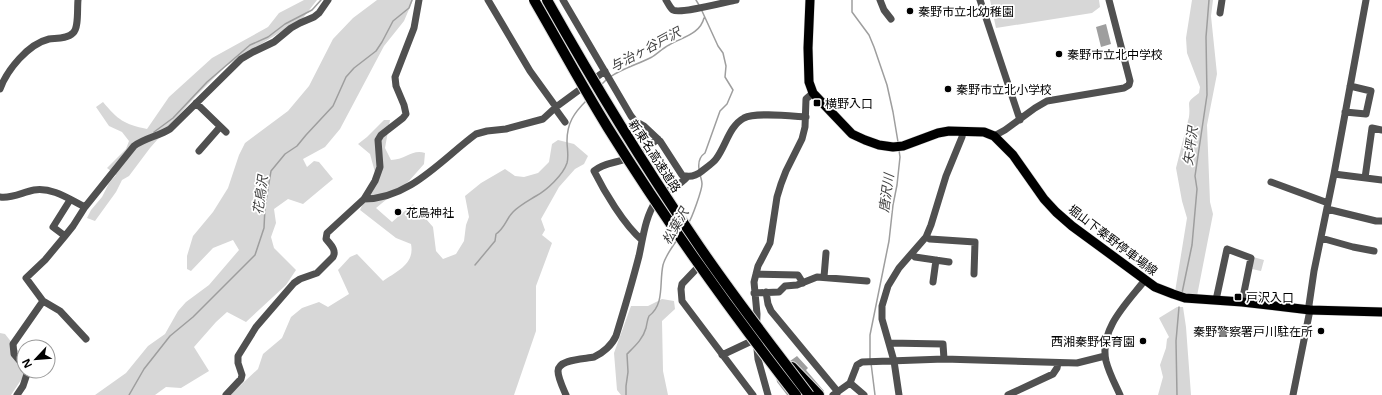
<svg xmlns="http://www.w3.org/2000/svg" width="1382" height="395" viewBox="0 0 1382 395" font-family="'Noto Sans','Noto Sans JP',sans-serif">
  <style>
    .green { fill: #d7d7d7 }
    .water { fill: #9e9e9e }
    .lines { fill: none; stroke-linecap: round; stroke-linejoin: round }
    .stream { stroke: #9e9e9e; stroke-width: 1.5 }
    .major-casing { stroke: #dbdbdb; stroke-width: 10 }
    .highway-casing { stroke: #dbdbdb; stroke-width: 12 }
    .minor { stroke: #505050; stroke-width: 7 }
    .major { stroke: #000; stroke-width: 9 }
    .highway { stroke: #000; stroke-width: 10 }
    .highway-bridge-casing { stroke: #dbdbdb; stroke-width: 12; stroke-linecap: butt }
    .highway-bridge { stroke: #000; stroke-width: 10 }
    .poi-dot { fill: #000; stroke: #fff; stroke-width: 1.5 }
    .labels { text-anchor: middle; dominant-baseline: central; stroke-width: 3.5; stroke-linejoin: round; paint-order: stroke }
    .poi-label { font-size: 12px; fill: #000; stroke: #fff; text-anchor: start }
    .street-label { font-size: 12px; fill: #000; stroke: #fff }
    .water-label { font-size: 13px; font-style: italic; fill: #3f3f3f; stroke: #fff }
  </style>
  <rect width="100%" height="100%" fill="#fff"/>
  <path class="green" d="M304 0H317L303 18 226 66 195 97 150 148 129 176 122 180 116 192 95 221 87 218 91 210 102 197 109 183 116 175 107 168 126 149 129 141 122 132 109 126 96 107 103 102C118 120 124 124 147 129L169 97 212 58 268 27 279 13Z
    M377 0H413L404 21 384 46 340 129 325 147 303 159 307 167 314 161 319 162 333 179 303 204 288 199 274 209 276 223 271 237 274 248 296 270 286 285 246 322 227 312 216 322 194 347 209 371 181 388 166 387 155 395H95L126 373 148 346 165 334 178 311 186 302 209 285 239 250 233 240 213 248 191 271 187 269V256L193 236 213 212 228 188 239 155 245 143 288 111 309 86 333 39 353 18Z
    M990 0H1099L1100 7 1092 13 996 28Z
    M1192 0H1213L1211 16 1217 74 1207 125 1210 202 1213 214 1197 296 1175 292 1187 218 1182 201 1176 168 1189 117C1191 101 1184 104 1199 93L1200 87 1187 53 1186 38Z
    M384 120H390L385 148 391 160C405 160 412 149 425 153L424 164 409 181 376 208 392 222 413 204 433 227 436 251 443 259 456 254 464 241 466 225 469 217 465 196 481 183 505 169 515 176 524 177 538 173 549 162 552 144 558 140 574 144 588 156 584 164 575 169 559 187 541 219 545 230 542 235 552 243 536 286V331L514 395H230L258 369 263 354 282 338 291 317 302 308 319 302 328 307 349 294 338 270 350 257 357 254 383 281C397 271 415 264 411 244L396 238 360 210 376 176 370 154 358 144 367 137Z
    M1253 257 1264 260 1261 271 1252 269 1253 267 1251 266Z
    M662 299 674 301 675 309 662 321 663 371 668 395H621L617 390 614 353 631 306H648Z
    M1177 307H1183L1186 327 1191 395H1158L1163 377 1160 365 1166 348 1167 339 1169 337 1159 318Z
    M0 333 5 334 24 358V371H29L25 374 11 395H0Z"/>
  <path class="water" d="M1106 24 1111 44 1101 47 1096 27Z
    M797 356 808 368 806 370 824 391 818 395H787L777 382 775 372Z"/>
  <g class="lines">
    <path class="stream" d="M696 0 699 5
      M852 0V12L869 35 874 47 887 85 893 112 898 142
      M610 77C623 68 639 64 652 57 658 53 663 48 669 45 683 37 700 34 704 18
      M601 85 607 79
      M154 132 173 118 207 82 250 45 268 37 285 24 312 10 321 0
      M699 169C698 162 699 157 705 153L720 111 727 104 733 90 725 77 726 66 723 53 718 46 702 11
      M688 224C692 218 702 190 702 184 702 181 701 178 700 175
      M475 265 495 241 496 234C505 228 506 219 513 212 520 205 528 201 536 196 547 190 563 175 567 163 569 156 567 148 567 141 567 123 574 113 586 101
      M1182 293 1192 245 1197 189 1195 176 1207 95 1206 37 1209 0
      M870 359V335L889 241 893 205 897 185 900 157 899 150
      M871 363 875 395
      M129 395 144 369 170 336 193 317 255 255 264 228 265 207 271 171 285 154 297 146 306 135 333 106 346 77 354 68 376 51 382 42 393 21 409 8 412 0
      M626 395V386L628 372 627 354C635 346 643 339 646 328 647 324 647 320 649 316 665 304 659 283 663 265 665 257 672 247 677 240
      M1177 395 1176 341 1179 307"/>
    <g class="major-casing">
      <path id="major" d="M810 0 808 48 809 82 813 93 852 134 865 140 879 145 893 147 903 146 938 133 949 131 984 132 994 136 1013 155 1044 199 1056 212 1072 226 1155 287 1173 294 1185 298 1242 302 1310 310 1382 312"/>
    </g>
    <g class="highway-casing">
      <path id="highway" d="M792 367 819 395"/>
    </g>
    <path class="minor" d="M488 0 530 71 556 107 557 111 565 122
      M563 0 631 116 635 121 644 126 660 141 682 175C690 178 696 176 702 171 707 167 713 163 716 159 726 146 729 126 744 118 756 112 791 116 806 117
      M666 0C668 3 670 8 673 10 680 14 726 2 736 0
      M880 0 884 10 891 19
      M980 0 1020 120
      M1220 13 1222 0
      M0 89C7 70 28 44 49 39 56 38 67 39 73 33 79 28 77 8 78 0
      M196 103 226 132
      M1345 112 1366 114 1371 91 1350 86
      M994 136 1005 130 1035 108 1047 101 1124 88 1129 85 1130 81 1109 0
      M199 151 220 127
      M1334 174 1382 180
      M1365 178 1372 128 1382 130
      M1271 182 1328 203
      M0 197C11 199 23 192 34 190 52 187 69 199 85 207
      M364 199C410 199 442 159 476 134L487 131 506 129 543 119 556 107 605 71
      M1327 209 1376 221H1382
      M65 236 53 227 70 200
      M926 237 930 239 975 242 974 274
      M1321 238 1353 247 1374 251
      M642 240C624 225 604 191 594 171 602 164 613 163 623 160 636 155 648 147 658 139
      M912 254 915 257 949 262
      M702 263 682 284 681 289 682 301 753 395
      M756 274 798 275 803 283
      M824 277 826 253
      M933 282 936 260
      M766 292 768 304 771 311 838 392
      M754 293 779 292 785 286 797 285 817 277 867 281
      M1216 300 1227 249 1251 258 1242 302
      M43 301 60 311 86 339
      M889 343 943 344 944 359
      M722 355 756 339
      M24 366 14 354 13 344 43 301 26 278 45 260 65 236 73 226 85 207 134 146C145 138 159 136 170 129L241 59 253 52 274 42 291 28 300 23 314 17 319 13 328 0
      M850 383 864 395
      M17 395 23 386 28 371
      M226 395 241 379 242 375 238 363V356L256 327 294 283 300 279 317 273 333 257C337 250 330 244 326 239L327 233 364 199 375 181 380 167 378 140 381 135 403 118 406 114 404 105 396 86 395 77 414 28 419 0
      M566 395C563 388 558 378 558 371 558 359 585 359 594 357 603 353 612 345 616 336 624 310 632 283 639 256 643 238 645 217 656 201 663 191 679 187 687 177
      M768 395 758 359 756 339 757 314 754 282 758 266 770 243 777 197 781 184 786 171 802 139 805 127 806 99 813 93
      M833 395 850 383 857 365 862 362 944 359 1077 363 1105 356
      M899 395 894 361 882 319V306L888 286 899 268 926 237 931 225 946 176 962 137 963 131
      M1008 395 1053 374 1057 368 1058 363
      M1120 395C1115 384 1109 373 1106 361 1099 329 1127 303 1145 280
      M1293 395 1310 310 1309 305 1314 271 1334 174 1366 0"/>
    <use href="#major" class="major"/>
    <use href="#highway" class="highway"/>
    <g class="highway-bridge-casing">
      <path id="highway-bridge" d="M534 0C559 43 582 86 608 128 666 221 729 309 796 395
        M547 0C592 80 639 158 691 234 728 290 769 342 809 395"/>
    </g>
    <use href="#highway-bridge" class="highway-bridge"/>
  </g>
  <g class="poi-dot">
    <circle cx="910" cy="11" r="4"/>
    <circle cx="1059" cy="54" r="4"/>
    <circle cx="948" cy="89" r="4"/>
    <rect x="813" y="99" width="8" height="8" rx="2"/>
    <circle cx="398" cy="212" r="4"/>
    <rect x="1234" y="293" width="8" height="8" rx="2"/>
    <circle cx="1321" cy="331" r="4"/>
    <circle cx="1143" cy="341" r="4"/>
  </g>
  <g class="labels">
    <g class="poi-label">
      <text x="918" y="11">秦野市立北幼稚園</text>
      <text x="1067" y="54">秦野市立北中学校</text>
      <text x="956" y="89">秦野市立北小学校</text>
      <text x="825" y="103">横野入口</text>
      <text x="406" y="212">花鳥神社</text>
      <text x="1246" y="297">戸沢入口</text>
      <text x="1313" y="331" text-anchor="end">秦野警察署戸川駐在所</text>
      <text x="1135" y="341" text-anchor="end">西湘秦野保育園</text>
    </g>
    <g class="street-label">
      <text transform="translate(655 156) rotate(57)">新東名高速道路</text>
      <text transform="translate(1113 240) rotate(37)">堀山下秦野停車場線</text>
    </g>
    <g class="water-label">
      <text transform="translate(645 49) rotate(-28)">与治ヶ谷戸沢</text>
      <text transform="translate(1190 146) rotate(-82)">矢坪沢</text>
      <text transform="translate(886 193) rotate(-82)">唐沢川</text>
      <text transform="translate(260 195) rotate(-82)">花鳥沢</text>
      <text transform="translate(675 226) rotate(-60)">松葉沢</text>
    </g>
  </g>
  <g transform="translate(36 359) rotate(244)"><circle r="19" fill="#ffffff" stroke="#999999"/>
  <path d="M0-3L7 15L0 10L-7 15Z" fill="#000000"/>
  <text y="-6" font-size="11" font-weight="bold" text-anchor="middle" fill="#000000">N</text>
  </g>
</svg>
